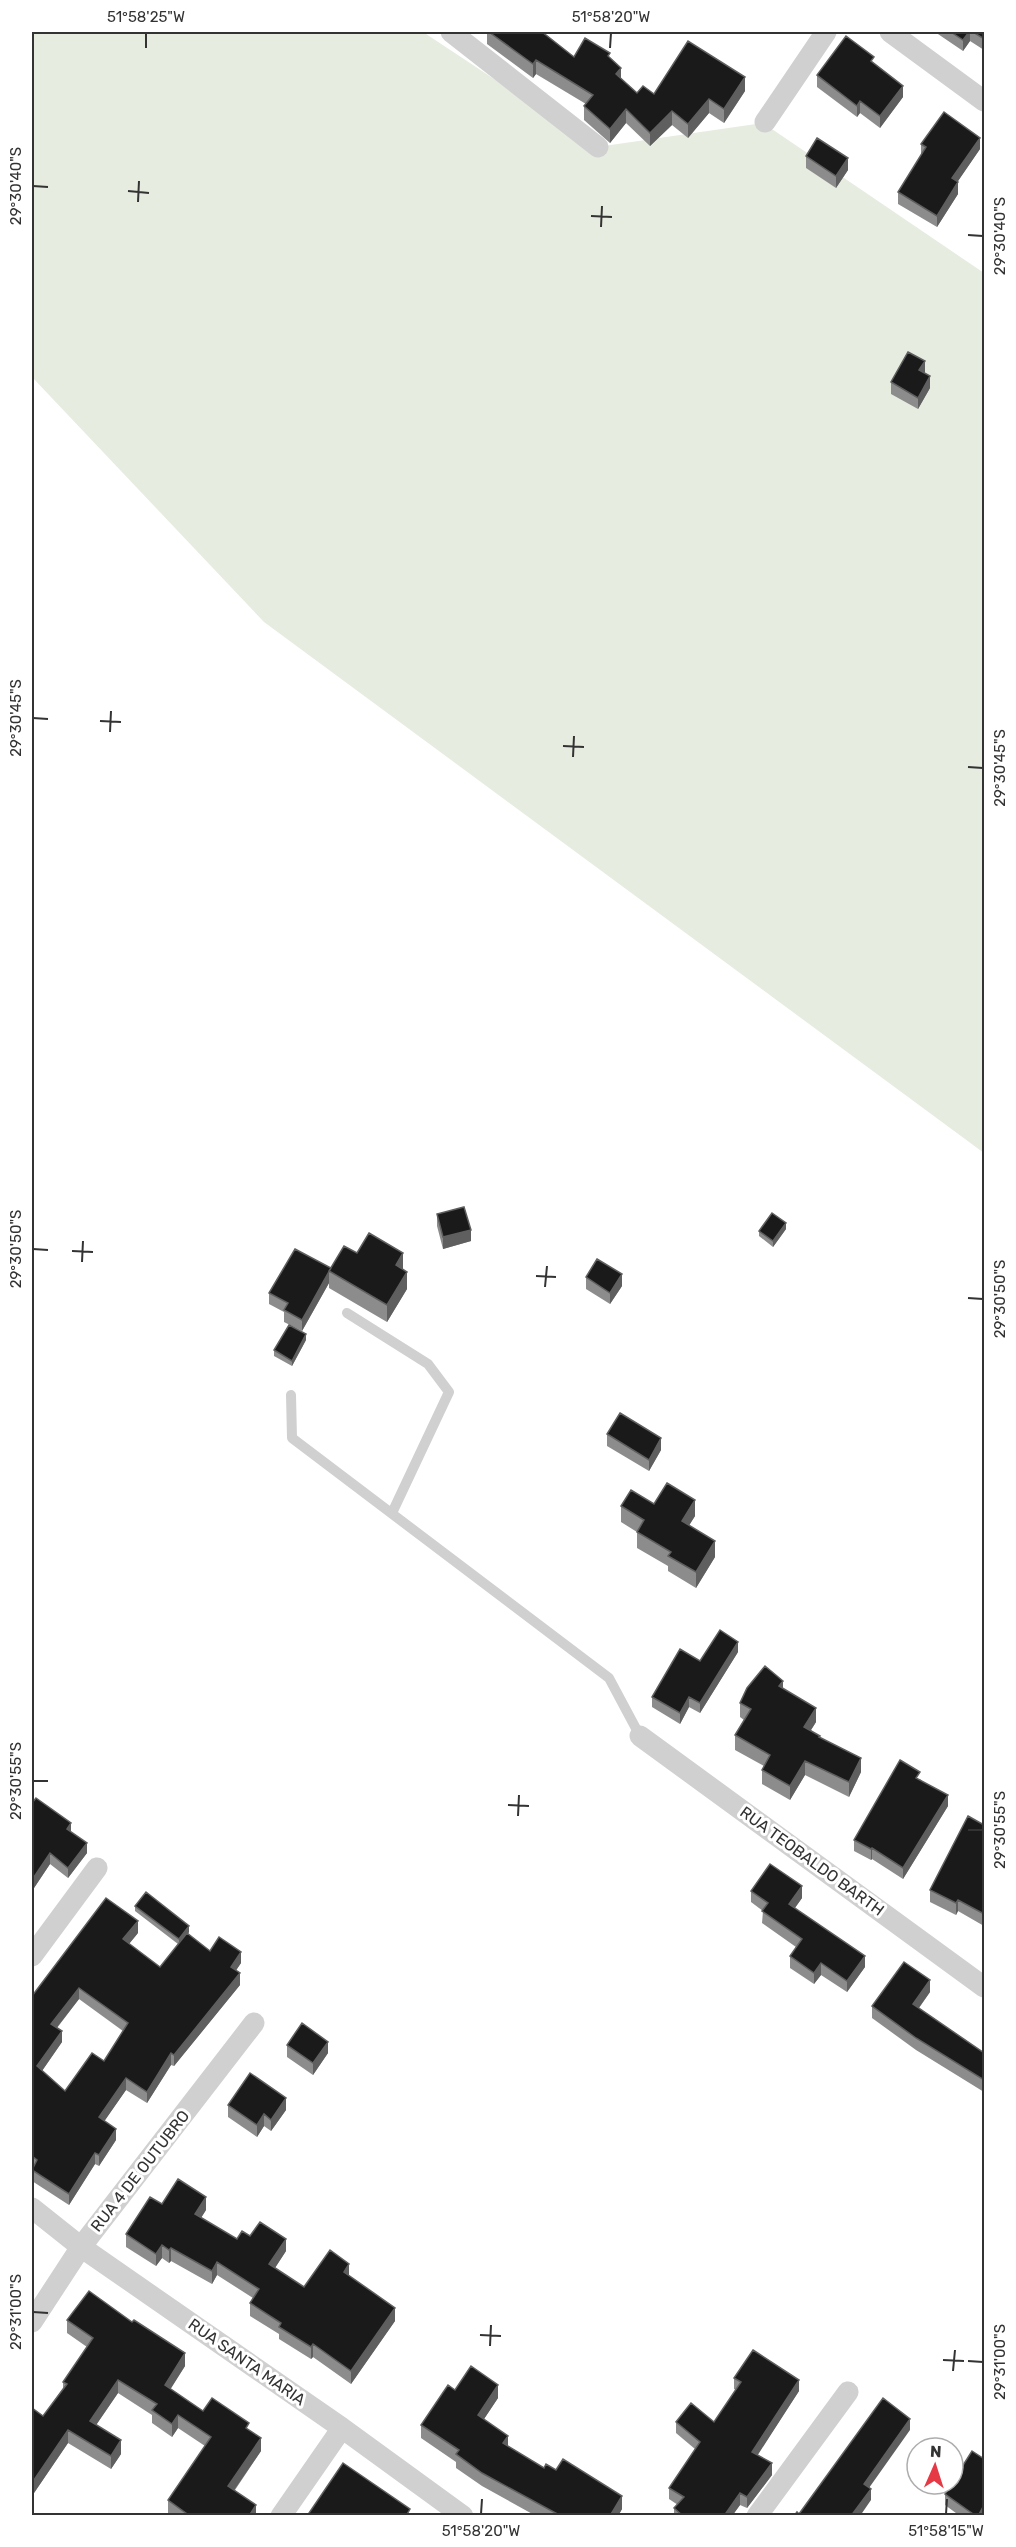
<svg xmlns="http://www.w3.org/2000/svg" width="1016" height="2547" viewBox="0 0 1016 2547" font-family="Rubik,sans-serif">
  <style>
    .green { fill: #e6ecdf }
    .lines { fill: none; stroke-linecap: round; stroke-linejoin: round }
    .lane { stroke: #d0d0d0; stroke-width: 10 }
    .street { stroke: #d0d0d0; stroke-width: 21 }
    .wall { fill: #8c8c8c; fill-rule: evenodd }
    .shaded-wall { fill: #5f5f5f }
    .building { fill: #1a1a1a; stroke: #5f5f5f; stroke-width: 1.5; fill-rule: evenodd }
    .ticks { fill: none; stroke: #333; stroke-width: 2 }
    .labels { text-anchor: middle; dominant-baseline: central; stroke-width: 6; stroke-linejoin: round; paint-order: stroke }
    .street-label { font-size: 16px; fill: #333; stroke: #fff }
    .neatline { fill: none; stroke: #333; stroke-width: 2 }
    .ticks-label { font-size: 15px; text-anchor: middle; fill: #333 }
  </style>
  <rect width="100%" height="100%" fill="#fff"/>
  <path class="green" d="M32 32H423L597 147 763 123 984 273V1153L264 622 32 377Z"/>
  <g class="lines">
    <path class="lane" d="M347 1313 428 1364 449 1392 392 1513
      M291 1395 292 1438 609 1678 640 1736"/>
    <path class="street" d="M451 32 598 147
      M890 32 984 101
      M765 122 826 32
      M640 1736 984 1987
      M32 1956 97 1868
      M32 2208 81 2247 342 2428 463 2516
      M32 2322 81 2247 254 2023
      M281 2516 342 2428
      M757 2516 848 2392"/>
  </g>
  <path class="wall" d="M487 32H543L574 57 610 58 621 79 637 93 654 94 745 91 724 123 709 113 688 138 672 125 650 146 626 123 610 143 584 120V106L586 104 536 74 533 78 487 44Z
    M935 32H984V50L970 41 963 51Z
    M874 64 903 97 880 128 860 113 857 117 817 87V75Z
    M921 144 980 149 957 182 958 194 937 227 898 204V192L921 155Z
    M806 156 848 170 836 188 806 168Z
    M925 372 924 373 930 388 918 409 891 394V382Z
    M437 1214 471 1241 443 1249 437 1226Z
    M786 1229 773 1247 759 1236V1231Z
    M357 1253 403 1270 407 1289 387 1322 329 1288V1283L302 1331 284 1322V1312L269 1304V1293L331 1268Z
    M586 1277 622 1286 610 1304 586 1289Z
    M306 1340 292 1366 274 1356V1350Z
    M607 1434 661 1450 649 1471 607 1446Z
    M621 1506 695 1516 689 1525 715 1557 696 1588 668 1571V1566L637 1548V1532L621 1522Z
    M738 1652 700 1713 689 1707 680 1724 652 1707V1697L700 1661Z
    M783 1689 816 1722 811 1730 861 1772 849 1797 805 1775 790 1800 762 1784V1770L764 1766 735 1750V1735L744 1720 740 1717V1703Z
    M920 1779 948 1806 903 1879 872 1859 871 1860 854 1851V1840Z
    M32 1803 71 1832 87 1853 68 1878 50 1864 32 1891Z
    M984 1825V1926L958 1911 956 1915 930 1902V1890Z
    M751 1891 802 1898 795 1908 865 1967 847 1992 821 1975 814 1984 790 1968V1956L796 1947 762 1923 763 1911 751 1902Z
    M135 1906 189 1932 188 1934 210 1951 241 1963 236 1970 240 1985 174 2066 171 2065 147 2103 126 2090 104 2121 116 2140 99 2166 95 2164 69 2205 32 2181V1996L138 1933 129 1944 160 1967 178 1944 135 1911ZM79 1999 123 2031 104 2061 65 2091 42 2071 62 2042 57 2028Z
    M930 1992 919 2008 984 2053V2092L916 2050 872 2018V2006Z
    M287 2045 328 2053 313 2075 287 2057Z
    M228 2105 286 2110 271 2131 264 2126 257 2137 228 2117Z
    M206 2210 201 2218 237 2239 250 2236 286 2251 275 2268 304 2287 349 2276 395 2321 351 2384 313 2357 311 2359 279 2339V2334L250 2316V2303L253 2298 217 2275 212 2284 171 2261 169 2263 162 2258 156 2266 126 2247V2234Z
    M67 2320 185 2366 170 2389 203 2411 249 2430 261 2451 235 2490 256 2516H171L168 2513V2500L205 2446 178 2428 172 2437 152 2423V2415L118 2393 96 2425 121 2454 111 2469 68 2443 34 2493 32 2492V2408L43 2416 63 2388V2382L87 2347 67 2333Z
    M734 2378 799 2391 757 2455 772 2475 747 2508 740 2505 732 2516H674V2508L678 2505 669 2499V2488L695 2449 676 2433V2422H714L736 2390 734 2389Z
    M455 2390 498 2398 484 2419 508 2446 544 2468 622 2509 618 2516H536L482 2486 456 2468V2462L421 2438V2425Z
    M945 2494 984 2516H960L945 2505Z"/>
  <path class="shaded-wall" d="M969 32H970V41L963 51V40Z
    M536 60V74L533 78V64Z
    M621 68V81L616 74Z
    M745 77V91L724 123V109Z
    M903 86V97L880 128V116Z
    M709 99V113L688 138V124Z
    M860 101V113L857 117V106Z
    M626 109V123L610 143V129Z
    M672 111V125L650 146V133Z
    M980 138V149L952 190V178Z
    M848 158V170L836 188V176Z
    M958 182V194L937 227V216Z
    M925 361V372L919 382V370Z
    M930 376V388L918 409V398Z
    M786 1223V1229L773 1247V1241Z
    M471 1230V1241L443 1249V1237Z
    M403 1253V1271L396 1265Z
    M329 1271V1283L302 1331V1320Z
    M407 1272V1289L387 1322V1305Z
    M622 1274V1286L610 1304V1293Z
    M306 1334V1340L292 1366V1361Z
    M661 1438V1450L649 1471V1460Z
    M695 1500V1516L682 1537V1521Z
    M715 1541V1557L696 1588V1572Z
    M738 1642V1652L700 1713V1703Z
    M783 1681V1696L779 1686Z
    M689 1697V1707L680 1724V1713Z
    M816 1708V1722L804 1741V1727Z
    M861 1758V1772L849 1797V1782Z
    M805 1761V1775L790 1800V1786Z
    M948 1795V1806L903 1879V1868Z
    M71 1823V1833L67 1829Z
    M87 1843V1853L68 1878V1868Z
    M872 1848V1859L871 1860V1849Z
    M50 1853V1864L32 1891V1880Z
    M802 1886V1898L789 1916V1904Z
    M958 1900V1911L956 1915V1903Z
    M138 1921V1933L123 1951V1939Z
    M189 1926V1932L179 1945V1939Z
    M241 1952V1963L231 1978V1967Z
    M865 1956V1967L847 1992V1981Z
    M821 1963V1975L814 1984V1973Z
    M240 1973V1985L174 2066V2055Z
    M930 1980V1992L913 2016V2004Z
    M79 1988V1999L51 2035V2024Z
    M62 2031V2042L37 2078V2066Z
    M328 2042V2053L313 2075V2063Z
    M171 2053V2065L147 2103V2092Z
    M126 2078V2090L99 2129V2117Z
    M286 2098V2110L271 2131V2120Z
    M264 2114V2126L257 2137V2125Z
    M116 2129V2140L99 2166V2155Z
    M95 2153V2164L69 2205V2194Z
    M206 2197V2210L195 2227V2214Z
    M286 2239V2251L269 2277V2264Z
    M162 2245V2258L156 2266V2254Z
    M171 2248V2261L169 2263V2250Z
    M217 2262V2275L212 2284V2271Z
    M349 2264V2277L344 2272Z
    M395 2308V2321L351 2384V2371Z
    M313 2344V2357L311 2359V2347Z
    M185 2353V2366L165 2398V2385Z
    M118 2380V2393L90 2434V2421Z
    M799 2380V2391L752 2464V2452Z
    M498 2385V2398L478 2428V2415Z
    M178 2415V2428L172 2437V2424Z
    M910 2419V2430L864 2495V2484Z
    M68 2430V2443L34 2493V2480Z
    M508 2436V2449L503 2443Z
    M261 2438V2451L228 2499V2486Z
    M121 2440V2454L111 2469V2456Z
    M772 2463V2475L747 2508V2497Z
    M871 2489V2500L860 2516H851Z
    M740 2493V2505L732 2516H724Z
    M622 2496V2509L618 2516H610Z
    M256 2505V2516H249Z
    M984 2505V2516H978Z"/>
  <path class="building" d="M489 32H542L574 57 585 38 610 53 608 56 621 68 616 74 637 93 643 86 654 94 688 41 745 77 724 109 709 99 688 124 672 111 650 133 626 109 610 129 584 106 593 95 536 60 533 64Z
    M951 32H969L963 40Z
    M973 32H984V39Z
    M846 36 874 57 871 61 903 86 880 116 860 101 857 106 817 75Z
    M944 112 980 138 952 178 958 182 937 216 898 192 926 147 921 144Z
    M817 138 848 158 836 176 806 156Z
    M908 352 925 361 919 370 930 376 918 398 891 382Z
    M464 1207 471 1230 443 1237 437 1214Z
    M772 1213 786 1223 773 1241 759 1231Z
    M369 1233 403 1253 396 1265 407 1272 387 1305 329 1271 344 1246 357 1253Z
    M295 1249 331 1268 302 1320 284 1310 288 1303 269 1293Z
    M597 1259 622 1274 610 1293 586 1277Z
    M289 1325 306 1334 292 1361 274 1350Z
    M620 1413 661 1438 649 1460 607 1434Z
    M667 1483 695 1500 682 1521 715 1541 696 1572 668 1556 671 1552 637 1532 644 1520 621 1506 631 1490 654 1504Z
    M720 1630 738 1642 700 1703 689 1697 680 1713 652 1697 680 1649 700 1661Z
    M765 1666 783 1681 779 1686 816 1708 804 1727 820 1736 819 1737 861 1758 849 1782 805 1761 790 1786 762 1770 770 1755 735 1735 751 1709 740 1703 747 1688Z
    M900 1760 920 1772 916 1778 948 1795 903 1868 872 1848 871 1849 854 1840Z
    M36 1798 71 1823 67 1829 87 1843 68 1868 50 1853 32 1880V1803Z
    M968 1816 984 1825V1914L958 1900 956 1903 930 1890Z
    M770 1864 802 1886 789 1904 865 1956 847 1981 821 1963 814 1973 790 1956 802 1939 762 1911 768 1903 751 1891Z
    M146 1892 189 1926 179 1939 135 1906Z
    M106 1898 138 1921 123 1939 160 1967 187 1933 210 1951 219 1937 241 1952 231 1967 240 1973 174 2055 171 2053 147 2092 126 2078 99 2117 116 2129 99 2155 95 2153 69 2194 32 2170 37 2160 32 2156V1996ZM79 1988 128 2023 104 2061 92 2053 65 2091 37 2066 62 2031 51 2024Z
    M904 1962 930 1980 913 2004 984 2053V2080L916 2038 872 2006Z
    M302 2023 328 2042 313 2063 287 2045Z
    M250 2073 286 2098 271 2120 264 2114 257 2125 228 2105Z
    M178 2179 206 2197 195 2214 237 2239 242 2231 250 2236 260 2222 286 2239 269 2264 304 2287 330 2250 349 2264 344 2272 395 2308 351 2371 313 2344 311 2347 279 2327 281 2323 250 2303 259 2289 217 2262 212 2271 171 2248 169 2250 162 2245 156 2254 126 2234 150 2197 162 2204Z
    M89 2291 132 2322 134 2320 185 2353 165 2385 203 2411 212 2398 249 2423 246 2428 261 2438 228 2486 256 2505 249 2516H190L168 2500 211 2437 178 2415 172 2424 152 2410 157 2404 118 2380 90 2421 121 2440 111 2456 68 2430 34 2480 32 2478V2408L43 2416 67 2384 63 2382 93 2338 67 2320Z
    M753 2350 799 2380 752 2452 772 2463 747 2497 740 2493 724 2516H683L674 2508 684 2497 669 2488 700 2442 676 2422 691 2403 714 2422 741 2382 734 2378Z
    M471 2366 498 2385 478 2415 508 2436 503 2443 544 2468 546 2464 556 2470 563 2459 622 2496 610 2516H561L482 2473 456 2454 459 2450 421 2425 448 2385 455 2390Z
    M883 2398 910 2419 864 2484 871 2489 851 2516H794L797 2512 799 2514Z
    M972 2451 984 2459V2505L978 2516H976L945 2494 951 2484H953V2481Z
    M343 2463 410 2509 406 2516H307Z"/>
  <path class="ticks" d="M146 48V33M610 48 611 33M33 186 48 187M128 191 149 193M138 202 139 181M591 216 612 217M601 227 602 206M968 235 983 236M33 718 48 719M100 721 121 722M110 732 111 711M563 746 584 747M573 757 574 736M968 767 983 768M33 1249 48 1250M72 1251 93 1252M82 1262 83 1241M536 1276 556 1277M545 1287 547 1266M968 1298 983 1299M33 1781H48M508 1805 529 1806M518 1816 519 1795M968 1830H983M33 2312 48 2313M480 2335 501 2336M490 2346 491 2325M943 2360 964 2361M968 2361 983 2362M953 2371 955 2350M481 2514 482 2499M946 2514 947 2499"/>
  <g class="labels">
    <g class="street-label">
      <text transform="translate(812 1861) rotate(36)">RUA TEOBALDO BARTH</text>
      <text transform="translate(140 2171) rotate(-52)">RUA 4 DE OUTUBRO</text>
      <text transform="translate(247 2362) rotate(35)">RUA SANTA MARIA</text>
    </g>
  </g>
  <rect width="1016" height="2547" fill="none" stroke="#ffffff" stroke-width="66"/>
  <g transform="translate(935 2466) rotate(3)"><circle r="28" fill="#ffffff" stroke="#adadad" stroke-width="1.5"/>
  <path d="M0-4.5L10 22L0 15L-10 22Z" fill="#e63946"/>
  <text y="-9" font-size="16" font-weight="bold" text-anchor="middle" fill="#333333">N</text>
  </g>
  <rect x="33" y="33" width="950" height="2481" class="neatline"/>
  <g class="ticks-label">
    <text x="146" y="22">51°58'25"W</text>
    <text x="611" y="22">51°58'20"W</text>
    <text transform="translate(16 186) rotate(-90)" y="5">29°30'40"S</text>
    <text transform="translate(1000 236) rotate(-90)" y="5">29°30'40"S</text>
    <text transform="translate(16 718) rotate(-90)" y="5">29°30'45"S</text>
    <text transform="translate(1000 768) rotate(-90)" y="5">29°30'45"S</text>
    <text transform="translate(16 1249) rotate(-90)" y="5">29°30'50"S</text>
    <text transform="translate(1000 1299) rotate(-90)" y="5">29°30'50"S</text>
    <text transform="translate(16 1781) rotate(-90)" y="5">29°30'55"S</text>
    <text transform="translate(1000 1830) rotate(-90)" y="5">29°30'55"S</text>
    <text transform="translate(16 2312) rotate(-90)" y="5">29°31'00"S</text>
    <text transform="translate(1000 2362) rotate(-90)" y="5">29°31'00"S</text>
    <text x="481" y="2536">51°58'20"W</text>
    <text x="946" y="2536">51°58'15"W</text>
  </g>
</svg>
